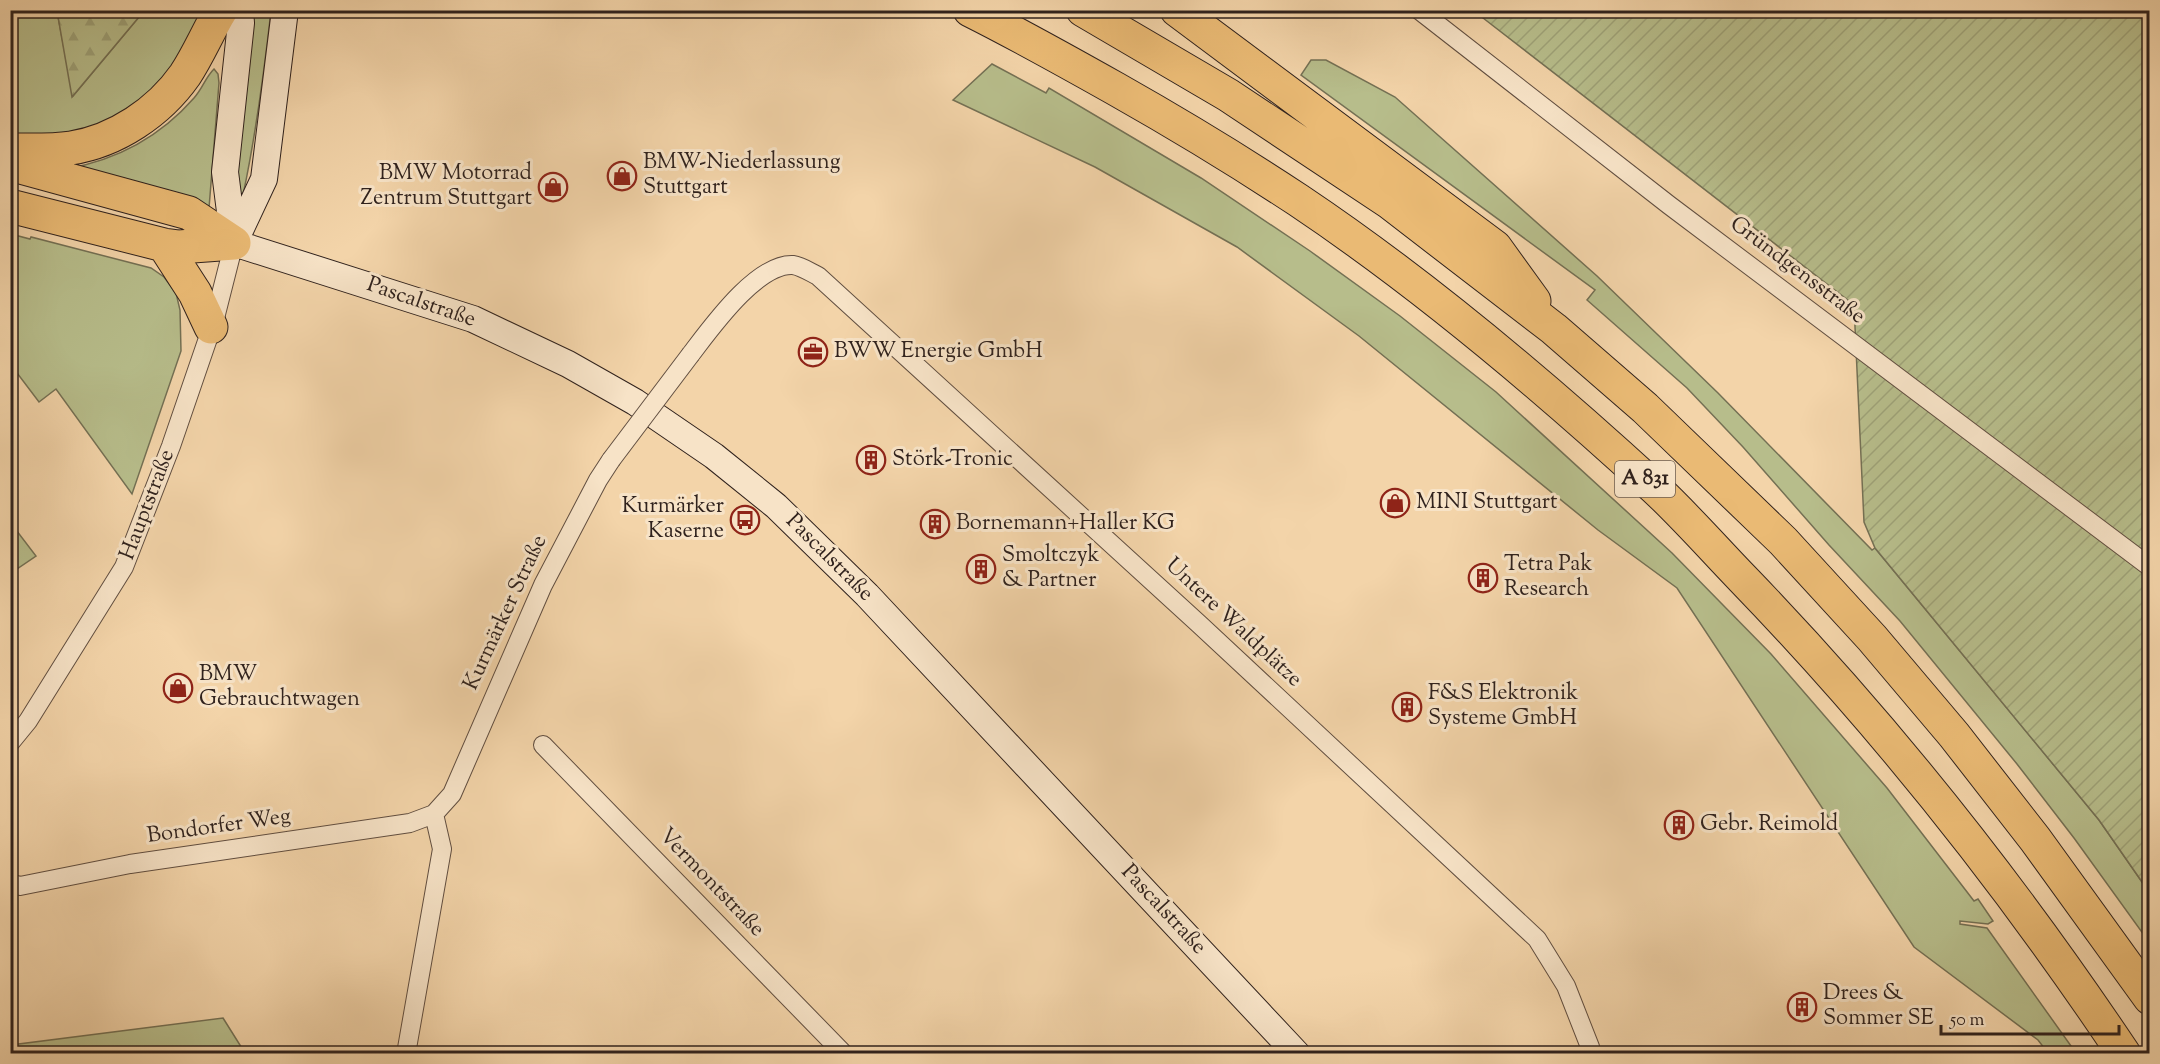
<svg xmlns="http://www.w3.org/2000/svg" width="2160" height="1064" viewBox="0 0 2160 1064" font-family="'Sorts Mill Goudy',serif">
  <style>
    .grass { fill: #b7bd8b; stroke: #747054; stroke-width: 1.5 }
    .forest { fill: url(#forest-firs); stroke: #747054; stroke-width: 1.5 }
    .garden { fill: url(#garden-furrows); stroke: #747054; stroke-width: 1.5 }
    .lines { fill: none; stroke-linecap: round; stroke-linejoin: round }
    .street-casing { stroke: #614e40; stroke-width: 20 }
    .secondary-casing { stroke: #30221d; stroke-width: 28 }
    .highway-casing { stroke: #30221d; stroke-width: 35 }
    .street { stroke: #f7e3c7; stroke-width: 18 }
    .secondary { stroke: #f7e3c7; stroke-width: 26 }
    .highway { stroke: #eaba74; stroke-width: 33 }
    .street-bridge-casing { stroke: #614e40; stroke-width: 20; stroke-linecap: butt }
    .street-bridge { stroke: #f7e3c7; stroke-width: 18 }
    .labels { text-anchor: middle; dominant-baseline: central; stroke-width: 6; stroke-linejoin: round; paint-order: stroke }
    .shield { fill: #f7e3c7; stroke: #6c5c50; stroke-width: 1.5 }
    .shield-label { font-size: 21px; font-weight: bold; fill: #30221d }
    .poi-label { font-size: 22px; fill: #30221d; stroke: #f7e3c7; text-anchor: start }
    .street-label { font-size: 22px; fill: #30221d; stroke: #f7e3c7 }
  </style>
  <defs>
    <pattern id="forest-firs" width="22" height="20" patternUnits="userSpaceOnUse" patternTransform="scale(1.5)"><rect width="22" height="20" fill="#b7bd8b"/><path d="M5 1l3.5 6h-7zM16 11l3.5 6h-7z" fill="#9ea278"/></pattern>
    <pattern id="garden-furrows" width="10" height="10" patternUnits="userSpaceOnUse" patternTransform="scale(1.5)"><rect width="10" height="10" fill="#b7bd8b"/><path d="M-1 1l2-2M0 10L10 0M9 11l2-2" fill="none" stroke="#9ea278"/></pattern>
  </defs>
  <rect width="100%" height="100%" fill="#f3d4a9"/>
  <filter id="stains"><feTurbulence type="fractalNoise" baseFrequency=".00333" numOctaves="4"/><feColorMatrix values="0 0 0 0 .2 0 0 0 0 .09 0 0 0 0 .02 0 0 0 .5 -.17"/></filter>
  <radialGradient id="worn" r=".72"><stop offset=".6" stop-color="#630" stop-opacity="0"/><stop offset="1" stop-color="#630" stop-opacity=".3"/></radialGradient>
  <path class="grass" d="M11 11H57L73 96 144 11H208L175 75 103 128 11 139Z
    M253 11H271C264 73 256 134 243 195L236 192Z
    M1311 60H1326L1395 97 1597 276 1718 393 1872 550 1875 548 2099 820 2149 892V942L2074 838 2017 764 1900 621 1829 545 1743 447 1687 388 1587 300 1595 290 1301 75Z
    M992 64 1046 93 1049 88 1201 178 1310 251 1400 316 1496 392 1672 553 1771 654 1887 788 1974 901 1978 899 1993 921 1988 924 1960 921V924L1987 928 2076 1053H2048L2038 1040 1914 947 1677 588 1598 530 1359 336 1237 247 1095 167 953 100Z
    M214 69 218 74 219 83 209 208 66 169C117 160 160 137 194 98 203 88 205 78 214 69Z
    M11 234 30 239 31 237 151 268 164 277 176 293 180 310 181 351 132 494 56 389 39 402 11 365Z
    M10 522 36 556 11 573H10Z
    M223 1018 245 1053H11V1045Z"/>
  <path class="forest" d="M57 11H144L72 97Z"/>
  <path class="garden" d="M1490 10 2149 11V892L2099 820 1875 548 1864 522 1854 305 1483 18Z"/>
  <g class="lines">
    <g class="street-casing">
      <path id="street" d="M1419 10 1669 205 2150 567
        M691 354C711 328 757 263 793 265 801 266 810 272 818 276L1199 624 1537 939 1566 986 1590 1047V1054
        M10 743 28 721 124 567 171 446 215 318 234 243
        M543 745 844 1054
        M10 883 20 886 130 864 410 823 434 814 452 794 543 585 598 480 611 460
        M406 1054 442 849 434 814"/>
    </g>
    <g class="secondary-casing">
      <path id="secondary" d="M234 243 473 319 568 364 635 402 714 456 776 506 867 595 1297 1054
        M234 243 264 179 285 10
        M234 243 225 172 241 23 240 10"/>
    </g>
    <g class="highway-casing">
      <path id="highway" d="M970 10C1020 35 1068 62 1116 89 1178 124 1239 161 1298 200 1425 285 1543 385 1655 488 1686 517 1714 549 1743 579 1884 725 2011 885 2124 1054
        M1083 10 1228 95 1389 202 1554 329 1645 408 1783 541 1872 638 1954 735 2035 839 2150 998
        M1177 10 1495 247 1534 301
        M10 150C30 150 51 151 71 148 116 141 159 112 185 75 199 54 208 31 221 10
        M10 164 189 213 234 243
        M10 206 164 245 179 247 234 243
        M164 245 195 293 211 327"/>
    </g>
    <use href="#street" class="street"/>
    <use href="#secondary" class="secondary"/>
    <use href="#highway" class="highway"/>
    <g class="street-bridge-casing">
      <path id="street-bridge" d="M611 460 691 354"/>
    </g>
    <use href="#street-bridge" class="street-bridge"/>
  </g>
  <defs>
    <g id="shop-ring" transform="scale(1.5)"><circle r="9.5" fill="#f7e3c7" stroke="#8f2418" stroke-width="1.5"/><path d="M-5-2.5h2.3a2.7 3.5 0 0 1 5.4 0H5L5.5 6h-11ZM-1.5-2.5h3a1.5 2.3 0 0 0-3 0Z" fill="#8f2418"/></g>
    <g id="office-ring" transform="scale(1.5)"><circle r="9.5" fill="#f7e3c7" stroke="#8f2418" stroke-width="1.5"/><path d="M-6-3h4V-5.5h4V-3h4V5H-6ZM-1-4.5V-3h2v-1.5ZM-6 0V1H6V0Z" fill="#8f2418"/></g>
    <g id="building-ring" transform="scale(1.5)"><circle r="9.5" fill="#f7e3c7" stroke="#8f2418" stroke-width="1.5"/><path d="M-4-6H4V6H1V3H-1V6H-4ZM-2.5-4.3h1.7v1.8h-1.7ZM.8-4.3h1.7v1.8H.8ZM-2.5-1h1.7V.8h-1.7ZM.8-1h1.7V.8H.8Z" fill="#8f2418"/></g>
    <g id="bus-ring" transform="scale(1.5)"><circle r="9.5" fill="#f7e3c7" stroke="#8f2418" stroke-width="1.5"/><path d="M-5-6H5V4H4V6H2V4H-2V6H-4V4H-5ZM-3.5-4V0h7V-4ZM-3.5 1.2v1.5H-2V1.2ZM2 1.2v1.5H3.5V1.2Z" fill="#8f2418"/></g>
  </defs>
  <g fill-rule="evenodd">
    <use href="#shop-ring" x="622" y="176"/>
    <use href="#shop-ring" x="553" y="187"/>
    <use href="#office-ring" x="813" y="352"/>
    <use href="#building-ring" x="871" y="460"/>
    <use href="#shop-ring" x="1395" y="503"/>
    <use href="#bus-ring" x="745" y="520"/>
    <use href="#building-ring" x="935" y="524"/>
    <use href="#building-ring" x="981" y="569"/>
    <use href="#building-ring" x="1483" y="578"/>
    <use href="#shop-ring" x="178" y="688"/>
    <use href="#building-ring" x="1407" y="707"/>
    <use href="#building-ring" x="1679" y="825"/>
    <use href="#building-ring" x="1802" y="1007"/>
  </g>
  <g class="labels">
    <rect class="shield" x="1615" y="461" width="60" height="36" rx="4.5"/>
    <g class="shield-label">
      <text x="1645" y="479">A 831</text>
    </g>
    <g class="poi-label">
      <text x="643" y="163">BMW-Niederlassung<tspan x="643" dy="25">Stuttgart</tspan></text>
      <text x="532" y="174" text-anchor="end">BMW Motorrad<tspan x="532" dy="25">Zentrum Stuttgart</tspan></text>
      <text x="834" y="352">BWW Energie GmbH</text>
      <text x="892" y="460">Störk-Tronic</text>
      <text x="1416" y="503">MINI Stuttgart</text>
      <text x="724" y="507" text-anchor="end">Kurmärker<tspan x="724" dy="25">Kaserne</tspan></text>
      <text x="956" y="524">Bornemann+Haller KG</text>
      <text x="1002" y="556">Smoltczyk<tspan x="1002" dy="25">&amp; Partner</tspan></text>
      <text x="1504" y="565">Tetra Pak<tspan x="1504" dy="25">Research</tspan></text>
      <text x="199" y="675">BMW<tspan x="199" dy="25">Gebrauchtwagen</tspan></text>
      <text x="1428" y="694">F&amp;S Elektronik<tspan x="1428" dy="25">Systeme GmbH</tspan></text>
      <text x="1700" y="825">Gebr. Reimold</text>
      <text x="1823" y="994">Drees &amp;<tspan x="1823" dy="25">Sommer SE</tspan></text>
    </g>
    <g class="street-label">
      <text transform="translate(1797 271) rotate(37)">Gründgensstraße</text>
      <text transform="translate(421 303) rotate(19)">Pascalstraße</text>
      <text transform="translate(148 505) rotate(-69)">Hauptstraße</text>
      <text transform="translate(829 558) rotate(45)">Pascalstraße</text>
      <text transform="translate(506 613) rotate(-65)">Kurmärker Straße</text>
      <text transform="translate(1233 623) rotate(43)">Untere Waldplätze</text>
      <text transform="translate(219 827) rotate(-8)">Bondorfer Weg</text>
      <text transform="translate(711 883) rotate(46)">Vermontstraße</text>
      <text transform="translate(1163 910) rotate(47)">Pascalstraße</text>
    </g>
  </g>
  <rect width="2160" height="1064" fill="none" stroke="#f3d4a9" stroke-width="36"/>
  <rect x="12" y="12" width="2136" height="1040" fill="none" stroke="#30221d" stroke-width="3"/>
  <rect x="18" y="18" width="2124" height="1028" fill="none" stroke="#30221d" stroke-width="1.5"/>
  <path d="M1941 1025v9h178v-9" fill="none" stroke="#30221d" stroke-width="3"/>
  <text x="1950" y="1025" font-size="18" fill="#30221d" stroke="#f7e3c7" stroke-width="4.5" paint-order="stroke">50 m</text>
  <rect width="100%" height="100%" filter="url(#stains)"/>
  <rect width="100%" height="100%" fill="url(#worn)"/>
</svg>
